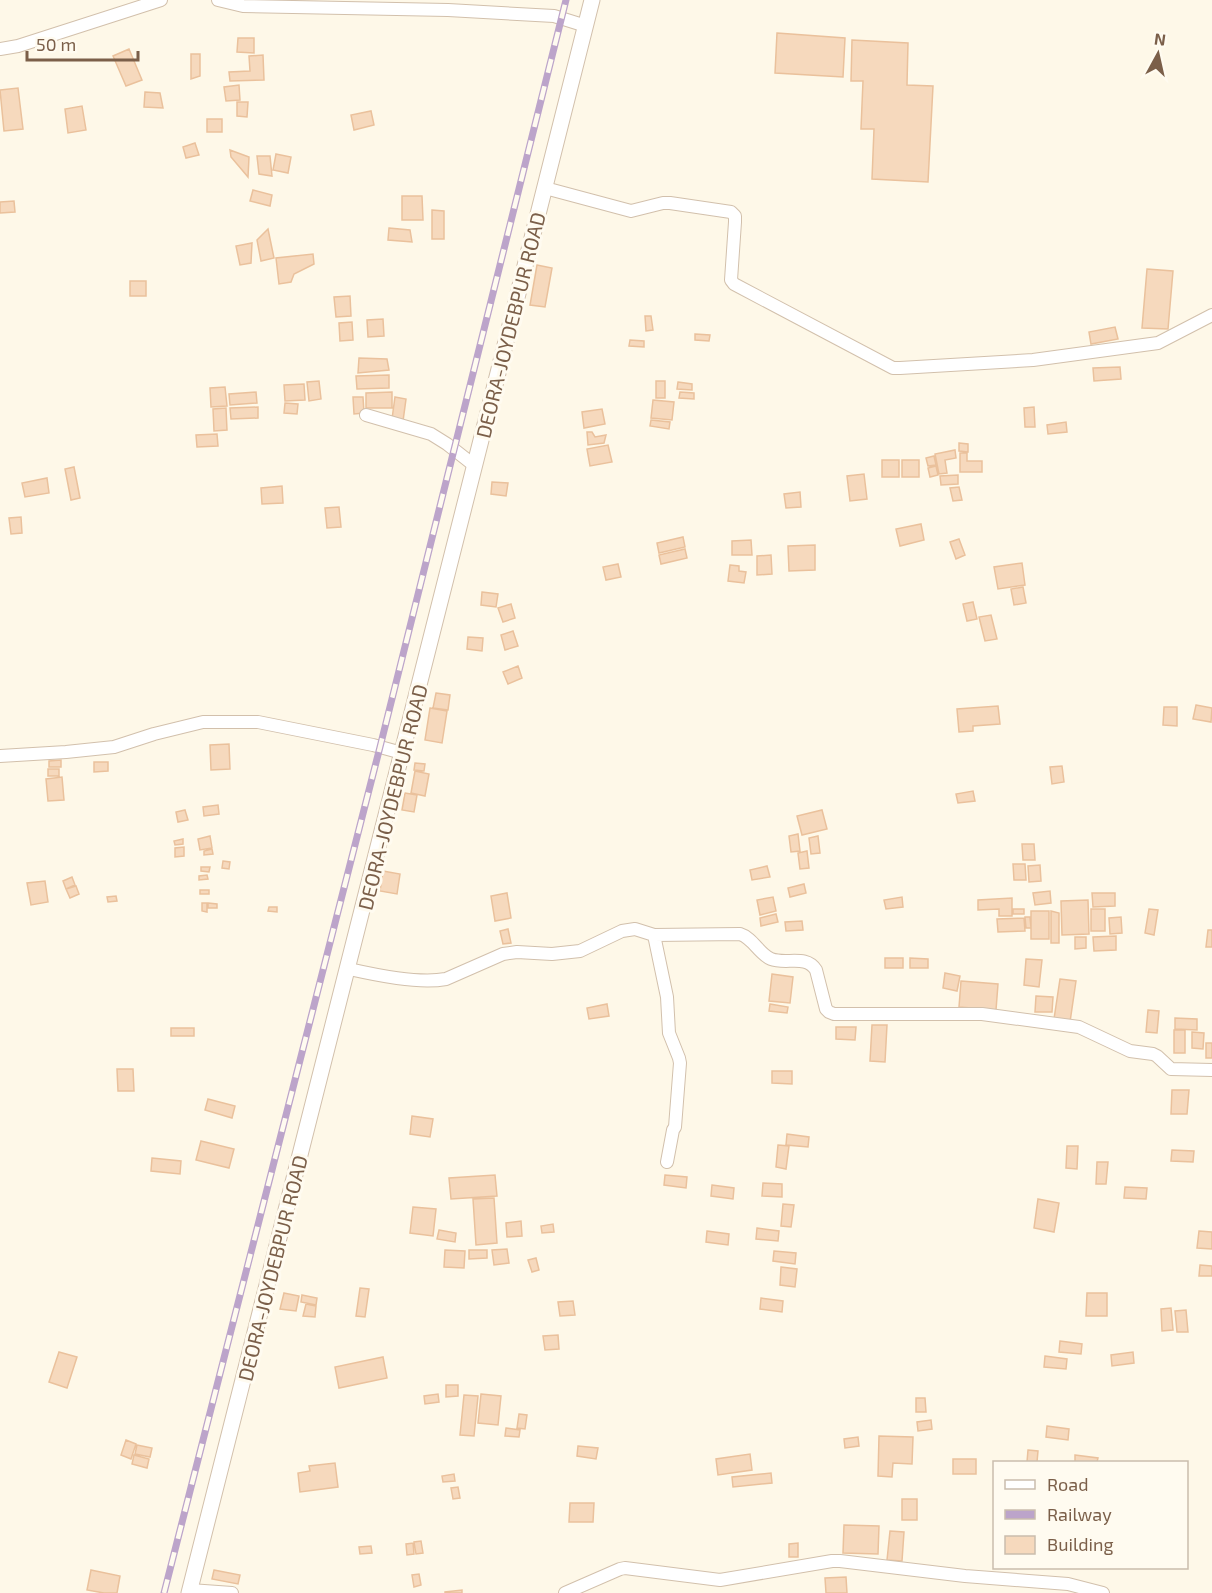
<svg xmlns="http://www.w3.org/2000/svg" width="1212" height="1593" viewBox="0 0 1212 1593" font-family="'Exo 2',sans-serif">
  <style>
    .building { fill: #f6d9bd; stroke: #eac19c; stroke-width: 1.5 }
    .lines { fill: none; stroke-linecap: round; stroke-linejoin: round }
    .minor-casing { stroke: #d2c0ac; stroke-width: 14 }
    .tertiary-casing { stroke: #d2c0ac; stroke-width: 17 }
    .minor { stroke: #fff; stroke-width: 12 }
    .tertiary { stroke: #fff; stroke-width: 15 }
    .rail-casing { stroke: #bca4ca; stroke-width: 7 }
    .rail { stroke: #fffbf0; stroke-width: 4.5; stroke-dasharray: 14; stroke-linecap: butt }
    .labels { text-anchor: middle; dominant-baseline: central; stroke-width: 6; stroke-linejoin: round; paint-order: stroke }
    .street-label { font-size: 20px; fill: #7b5f49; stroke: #fffbf0 }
  </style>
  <rect width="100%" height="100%" fill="#fef8e8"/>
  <path class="building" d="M777 33 845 38 843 77 775 73Z
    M238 38H254V53L237 52Z
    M852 40 908 43 907 85 933 86 928 182 872 179 874 129H861L863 81H851Z
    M129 49 142 80 126 86 113 56Z
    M191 54H200V76L191 79Z
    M263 55 264 80 230 81 229 72 250 71 249 56Z
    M239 85 240 100 226 101 224 87Z
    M18 88 23 129 4 131 0 90Z
    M145 92 160 93 163 108 144 107Z
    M237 102H248L247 117 237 116Z
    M82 106 86 130 68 133 65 109Z
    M371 111 374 125 354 130 351 115Z
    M207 119H222V132H207Z
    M195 143 199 155 186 158 183 147Z
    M230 150 249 157 248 177 231 157Z
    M276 154 291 157 288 173 273 170Z
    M257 156H270L272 176 259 174Z
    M253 190 272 195 270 206 250 201Z
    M402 196H422L423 220H402Z
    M14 201 15 212 0 213V202Z
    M432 210 444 211V239H432Z
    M389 228 410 230 412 242 388 240Z
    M268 229 274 258 261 261 257 240Z
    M252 243 251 263 240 265 236 246Z
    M313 254 314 264 294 274 291 282 279 284 276 258Z
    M537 265 552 268 545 307 530 305Z
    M1147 269 1173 271 1168 329 1142 328Z
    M130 281H146V296H130Z
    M350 296 351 316 336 317 334 297Z
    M645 316H651L653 330 646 331Z
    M383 319 384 336 368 337 367 320Z
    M352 322 353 340 340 341 339 323Z
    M1115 327 1118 339 1091 344 1089 332Z
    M695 334 710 335 709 341 695 340Z
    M630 340 644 341V347L629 346Z
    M359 358 387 359 389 370 358 373Z
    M1120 367 1121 379 1094 381 1093 368Z
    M389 375V388L357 389 356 376Z
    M319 381 321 399 309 401 307 382Z
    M656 381H665V398H656Z
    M678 382 692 384V390L677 389Z
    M304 384 305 400 285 401 284 385Z
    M225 387 227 406 211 407 210 388Z
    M256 392 257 403 230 405 229 394Z
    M392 392V408H366V393Z
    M680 392 694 393V399L679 398Z
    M353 397H363L364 413 354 414Z
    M395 397 406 399 403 421 392 419Z
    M653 400 674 402 672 420 651 418Z
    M285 403 298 404 297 414 284 413Z
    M258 407V418L231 419 230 408Z
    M1034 407 1035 427H1025L1024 408Z
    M226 408 227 430 214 431 213 409Z
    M602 409 605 424 584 428 582 412Z
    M651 420 670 422 669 429 650 426Z
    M1066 422 1067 432 1048 434 1047 425Z
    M587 432H592L595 437 606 435 604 443 588 445Z
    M217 434 218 446 197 447 196 435Z
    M959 443 968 444V452L959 451Z
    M608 445 612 462 590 466 587 449Z
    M955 450 956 458 945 460 947 473 939 474 935 454Z
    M960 453H967V461H982V472H960Z
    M934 456 936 465 928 466 926 458Z
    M882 460H899V477H882Z
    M902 460H919V477H902Z
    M936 466 938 475 930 477 928 468Z
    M74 467 80 498 71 500 65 469Z
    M864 474 867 499 850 501 847 476Z
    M958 475V484L941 485 940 476Z
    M47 478 49 493 25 497 22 483Z
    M492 482 508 483 506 496 491 494Z
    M282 486 283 503 262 504 261 488Z
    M959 487 962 500 953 501 950 488Z
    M800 492 801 507 786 508 784 494Z
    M339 507 341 527 327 528 325 508Z
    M21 517 22 533 11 534 9 518Z
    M921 524 924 540 900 546 896 529Z
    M683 537 685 547 659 553 657 543Z
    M959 539 965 555 956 559 950 542Z
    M751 540 752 555H732V541Z
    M815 545V570L789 571 788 546Z
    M685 549 687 558 661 564 659 555Z
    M771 555 772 574 757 575V556Z
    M1022 563 1025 585 998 589 994 567Z
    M618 564 621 577 606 580 603 567Z
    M730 565 739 566V571L746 572 744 583 728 581Z
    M1023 587 1026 603 1014 605 1011 589Z
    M482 592 498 594 496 607 481 605Z
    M973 602 977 619 967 621 963 604Z
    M511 604 515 618 503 622 498 608Z
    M991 615 997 639 985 641 979 617Z
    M513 631 518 646 505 650 501 635Z
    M468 637 483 638 482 651 467 649Z
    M518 666 522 678 508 684 503 672Z
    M436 693 450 695 448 710 433 708Z
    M1196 705 1212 708 1211 722 1193 719Z
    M998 706 1000 724 973 726V731L959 732 957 709Z
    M1164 707H1177V726L1163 725Z
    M430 708 447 711 442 743 425 740Z
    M229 744 230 769 211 770 210 745Z
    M61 760V767H49V761Z
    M94 762H108V771L94 772Z
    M415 763 425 764 424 771 414 770Z
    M1062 766 1064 782 1052 784 1050 767Z
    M48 769H59V776H48Z
    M415 771 429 774 425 796 411 793Z
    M62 777 64 800 48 801 46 779Z
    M973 791 975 801 958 803 956 794Z
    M405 793 417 795 414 812 402 810Z
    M218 805 219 814 204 816 203 807Z
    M185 810 188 820 178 822 176 812Z
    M822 810 827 829 802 835 797 816Z
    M798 834 800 851 791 852 789 836Z
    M210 836 212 848 200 850 198 839Z
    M818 836 820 853 811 854 809 838Z
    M183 839V844L175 845 174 841Z
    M1022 844H1034L1035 860H1023Z
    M184 847V856L175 857V848Z
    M212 849 213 854 204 855V851Z
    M807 851 809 868 800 869 798 853Z
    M223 861 230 862 229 869 222 868Z
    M1013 864H1025L1026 880H1014Z
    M1040 865 1041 881 1029 882 1028 866Z
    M767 866 770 877 752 880 750 870Z
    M201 867H210L209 872 201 871Z
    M383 871 400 874 397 894 380 891Z
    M207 875 208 879 199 880V876Z
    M72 877 75 885 66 889 63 881Z
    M45 881 48 902 31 905 27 883Z
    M804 884 806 893 790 897 788 888Z
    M76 886 79 894 70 898 66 889Z
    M200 890H209V894H200Z
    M1050 891 1051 903 1035 905 1033 893Z
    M507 893 511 918 495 921 491 896Z
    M1092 893H1115V906L1093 907Z
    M116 896 117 901 108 902 107 897Z
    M773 897 776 911 760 915 757 900Z
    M902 897 903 907 886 909 884 900Z
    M1012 898V916H999V909L978 910V900Z
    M1088 900 1089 934 1062 935 1061 901Z
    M202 903H207V912L202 911Z
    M208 903 217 904V908H208Z
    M269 907H277V912L268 911Z
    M1013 909H1024V914H1013Z
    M1091 909H1105V931H1091Z
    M1149 909 1158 910 1154 935 1145 933Z
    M1031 911H1049V939H1031Z
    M1051 911 1059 913V943H1051Z
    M776 914 778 922 761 926 760 918Z
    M1025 917H1030L1031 928H1026Z
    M1121 917 1122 933 1110 934 1109 918Z
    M1024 918 1025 931 998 932 997 919Z
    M802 921 803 930 786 931 785 922Z
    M508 929 511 943 503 944 500 931Z
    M1208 930H1212V947H1206Z
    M1116 936V950L1094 951 1093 937Z
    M1075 937H1086V948L1075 949Z
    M885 958H903V968H885Z
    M910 958 928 959V968H910Z
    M1026 959 1042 960 1039 987 1024 985Z
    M945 973 960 976 957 991 943 988Z
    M772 974 793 977 790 1003 769 1001Z
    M1060 979 1076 981 1070 1022 1054 1019Z
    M961 981 998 984 996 1010 959 1007Z
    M1036 996 1053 997 1052 1012H1035Z
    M607 1004 609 1016 589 1019 587 1008Z
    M770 1004 788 1007 787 1013 769 1011Z
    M1148 1010 1159 1011 1157 1033 1146 1032Z
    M1175 1018 1197 1019V1030L1175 1029Z
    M872 1025H887L885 1062 870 1061Z
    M836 1027H856L855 1040 836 1039Z
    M171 1028H194V1036H171Z
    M1174 1030H1185V1053H1174Z
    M1192 1032 1204 1033 1203 1049 1192 1048Z
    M1206 1043H1212V1058H1206Z
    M117 1069H133L134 1091H118Z
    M772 1071H792V1084L772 1083Z
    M1172 1090H1189L1187 1114H1171Z
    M208 1099 235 1106 232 1118 205 1110Z
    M412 1116 433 1119 430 1137 410 1134Z
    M787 1134 809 1137 808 1147 786 1145Z
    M201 1141 234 1149 229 1168 196 1160Z
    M778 1145 789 1146 786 1169 776 1167Z
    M1067 1146H1078L1077 1169 1066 1168Z
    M1172 1150 1194 1151 1193 1162 1171 1161Z
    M152 1158 181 1161 180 1174 151 1171Z
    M1097 1162H1108L1106 1184H1096Z
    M495 1175 497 1196 451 1199 449 1178Z
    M665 1175 687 1177 686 1188 664 1185Z
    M763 1183 782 1184V1197L762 1196Z
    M712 1185 734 1188 733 1199 711 1196Z
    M1125 1187 1147 1188 1146 1199 1124 1198Z
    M494 1198 497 1243 476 1245 473 1199Z
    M1038 1199 1059 1203 1054 1232 1034 1228Z
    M783 1204 794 1205 791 1227 781 1226Z
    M413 1207 436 1209 433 1236 410 1233Z
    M521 1221 522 1236 507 1237 506 1223Z
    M553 1224 554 1232 542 1233 541 1226Z
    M757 1228 779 1231 778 1241 756 1239Z
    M439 1230 456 1233 455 1242 437 1239Z
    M707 1231 729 1234 728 1245 706 1242Z
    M1199 1231 1212 1232V1249L1197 1248Z
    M507 1249 509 1263 494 1265 492 1250Z
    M445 1250 465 1251 464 1268 444 1267Z
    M469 1250H487V1258L469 1259Z
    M774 1251 796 1253 795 1264 773 1261Z
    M536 1258 539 1270 532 1272 528 1260Z
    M1200 1265 1212 1266V1276H1199Z
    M781 1267 797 1269 795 1287 780 1285Z
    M360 1288 369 1289 365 1317 356 1316Z
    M284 1293 299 1296 296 1311 280 1309Z
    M1087 1293H1107V1316H1086Z
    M302 1295 317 1298 316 1305 301 1302Z
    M761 1298 783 1301 782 1312 760 1309Z
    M573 1301 575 1315 560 1316 558 1302Z
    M306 1304 316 1306 315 1317 303 1316Z
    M1171 1308 1173 1330 1162 1331 1161 1309Z
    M1186 1310 1188 1332H1177L1175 1311Z
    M558 1335 559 1349 545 1350 543 1336Z
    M1060 1341 1082 1344 1081 1354 1059 1352Z
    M59 1352 77 1357 67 1388 49 1382Z
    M1133 1352 1134 1363 1112 1366 1111 1355Z
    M1045 1356 1067 1359 1066 1369 1044 1367Z
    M383 1357 387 1378 339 1388 335 1367Z
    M446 1385H458V1396L446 1397Z
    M438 1394 439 1402 425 1404 424 1396Z
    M481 1394 501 1396 498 1425 478 1423Z
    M464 1395 478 1396 474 1436 460 1435Z
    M916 1398H925L926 1412H916Z
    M519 1414 527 1415 525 1429 517 1428Z
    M931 1420 932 1429 918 1431 917 1422Z
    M1047 1426 1069 1429 1068 1440 1046 1437Z
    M506 1428 520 1430 519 1437 505 1436Z
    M879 1436 913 1437 912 1464 893 1463 892 1477 878 1476Z
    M858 1437 859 1446 845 1448 844 1439Z
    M126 1440 136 1444 131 1459 121 1455Z
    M137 1445 152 1448 150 1457 135 1454Z
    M578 1446 598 1448 596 1459 577 1456Z
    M1028 1450 1038 1451 1037 1462H1027Z
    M750 1454 752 1470 718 1475 716 1459Z
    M134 1455 149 1459 147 1468 132 1464Z
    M1075 1455 1098 1458 1097 1462H1075Z
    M953 1459H976V1474H953Z
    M335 1463 338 1487 300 1492 298 1473 310 1471 309 1466Z
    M771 1473 772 1483 733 1487 732 1477Z
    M454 1474 455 1481 443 1482 442 1476Z
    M458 1487 460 1498 453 1499 451 1488Z
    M902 1499H917V1520H902Z
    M570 1503H594L593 1522H569Z
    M844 1525 879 1526 878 1554 843 1553Z
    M890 1531 904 1532 902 1561 887 1560Z
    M421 1541 423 1553 416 1554 414 1542Z
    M413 1543 414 1554 407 1555 406 1544Z
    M798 1543V1557H789V1544Z
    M371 1546 372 1553 360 1554 359 1547Z
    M91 1570 120 1576 117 1593H104L87 1590Z
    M214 1570 240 1575 238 1584 212 1579Z
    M419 1574 421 1585 414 1587 412 1575Z
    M846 1577 847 1593H826L825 1578Z
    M462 1590V1593H445V1592Z"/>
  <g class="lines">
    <g class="minor-casing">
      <path id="minor" d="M218 0 243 6 448 10 554 16 586 26
        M0 49 18 46 161 0
        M545 188 631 211 663 203H670L731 212 735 216V222L731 280 734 284 893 368H900L1033 360 1158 343 1212 315
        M366 415 431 434 447 444 475 466
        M0 756 66 752 114 747 154 734 203 722H258L373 745 402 753
        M654 935 667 997 669 1033 679 1058 680 1063 675 1127 673 1130 667 1162
        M349 969C376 975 418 984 446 979L503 954 517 952 552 954 580 951 622 931 635 929 654 935 740 934C753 938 759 954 771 959 786 965 806 954 816 970L826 1009 829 1012 834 1014H982L1079 1027 1130 1051 1153 1054 1157 1056 1171 1069 1212 1070
        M190 1590 232 1593
        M565 1593 620 1569 625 1568 720 1580 832 1561H840L965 1576 1068 1584 1103 1593"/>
    </g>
    <g class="tertiary-casing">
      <path id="tertiary" d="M189 1593C325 1062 458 531 592 0"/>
    </g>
    <use href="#minor" class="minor"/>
    <use href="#tertiary" class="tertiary"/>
    <g class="rail-casing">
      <path id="rail" d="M164 1593 380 747 566 0"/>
    </g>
    <use href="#rail" class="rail"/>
  </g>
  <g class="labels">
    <g class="street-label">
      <text transform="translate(510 325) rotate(-76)">DEORA-JOYDEBPUR ROAD</text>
      <text transform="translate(392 797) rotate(-76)">DEORA-JOYDEBPUR ROAD</text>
      <text transform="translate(272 1268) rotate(-76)">DEORA-JOYDEBPUR ROAD</text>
    </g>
  </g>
  <rect x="993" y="1461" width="195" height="108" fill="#fffbf0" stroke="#cabdad" stroke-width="1.5"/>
  <rect x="1005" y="1480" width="30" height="9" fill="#ffffff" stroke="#cabdad" stroke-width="1.5"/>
  <text x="1047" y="1491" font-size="18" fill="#7b5f49">Road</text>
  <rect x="1005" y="1510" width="30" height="9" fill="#bca4ca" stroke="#cabdad" stroke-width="1.5"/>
  <text x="1047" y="1521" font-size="18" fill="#7b5f49">Railway</text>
  <rect x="1005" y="1536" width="30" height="18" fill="#f6d9bd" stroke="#cabdad" stroke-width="1.5"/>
  <text x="1047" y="1551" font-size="18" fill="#7b5f49">Building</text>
  <g transform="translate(1158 54) rotate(8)" stroke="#fffbf0" stroke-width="4.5" paint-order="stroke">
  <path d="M0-4.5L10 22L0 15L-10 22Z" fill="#7b5f49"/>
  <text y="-9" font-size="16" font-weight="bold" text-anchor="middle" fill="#7b5f49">N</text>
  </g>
  <path d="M27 51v9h111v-9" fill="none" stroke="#7b5f49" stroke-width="3"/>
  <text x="36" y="51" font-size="18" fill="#7b5f49" stroke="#fffbf0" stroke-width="4.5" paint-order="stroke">50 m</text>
</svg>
